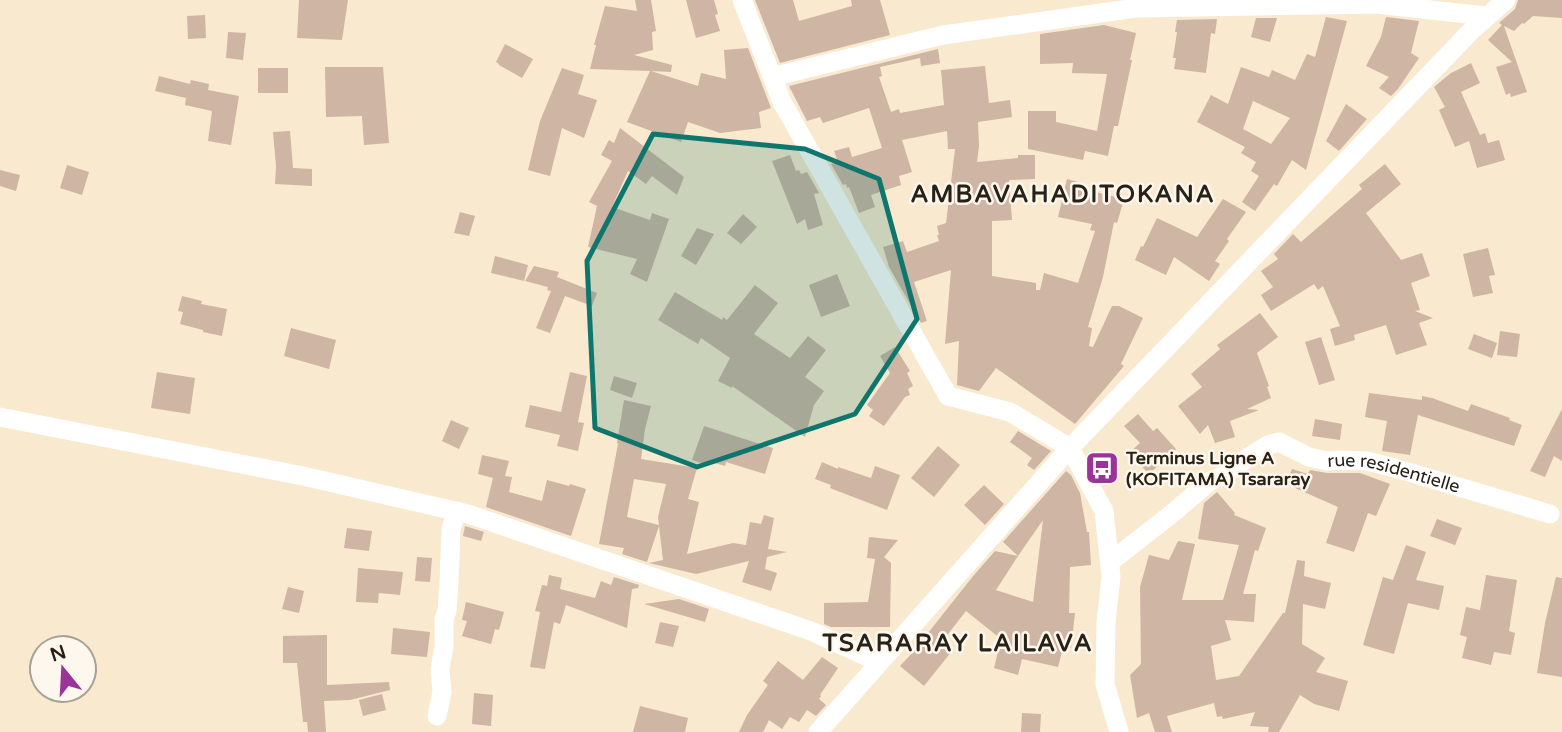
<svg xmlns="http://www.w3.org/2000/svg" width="1562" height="732" viewBox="0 0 1562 732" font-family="'Varela Round',sans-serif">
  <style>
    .building { fill: #cfb5a3; fill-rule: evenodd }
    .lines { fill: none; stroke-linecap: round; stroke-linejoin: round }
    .minor { stroke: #fff; stroke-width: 19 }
    .marked { fill: #0f766e; fill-opacity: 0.2; stroke: #0f766e; stroke-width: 5; stroke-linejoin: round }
    .labels { text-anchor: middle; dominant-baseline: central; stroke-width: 5; stroke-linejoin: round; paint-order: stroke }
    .poi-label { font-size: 18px; font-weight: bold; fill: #272117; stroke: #fef7ed; text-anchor: start }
    .street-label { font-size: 18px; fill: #272117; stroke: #fef7ed }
    .district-label { font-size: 24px; font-weight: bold; letter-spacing: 2px; fill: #272117; stroke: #fef7ed }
  </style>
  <rect width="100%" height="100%" fill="#f9e9ce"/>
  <path class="building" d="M299 0H348L342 40 297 38Z
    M635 0H651L656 31 652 32 653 50 634 55 672 65 671 72 651 71 698 86 701 73 726 79 724 50 748 48 771 108 759 112 761 128 720 133 688 122 681 142 627 122 650 71 590 69 596 45H594L605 6 637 11Z
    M686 0H714L718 14 715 15 720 31 696 38Z
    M755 0H793L799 21 852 6 851 0H880L890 35 780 63Z
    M1518 0H1562V18L1533 16 1524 24 1522 23 1514 31 1504 26 1527 92 1511 97 1510 93 1506 95 1496 67 1512 62 1488 40 1502 25 1499 23 1515 9Z
    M205 15 206 38 188 39 187 16Z
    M1326 17 1347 21 1306 170 1292 160 1277 186 1274 184 1255 211 1242 202 1259 176 1251 171 1256 162 1241 153 1245 147 1197 122 1211 95 1228 104 1241 67 1269 77 1272 70 1295 80 1307 54 1315 57ZM1253 101 1290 118 1271 144 1243 129Z
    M1386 17 1419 21 1411 53 1419 58 1398 89 1391 96 1379 88 1389 77 1366 66 1381 37Z
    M1256 18H1277L1270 42 1251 37Z
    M1217 19 1215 34 1211 33 1206 73 1174 69 1176 58H1173L1177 32H1175L1177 20Z
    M1104 25 1136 33 1130 60H1132L1118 126H1114L1108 156 1085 151 1083 160 1028 149V111H1056V122L1097 131 1107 74 1072 73 1073 63 1040 64V34Z
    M228 32 246 33 243 60 226 58Z
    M505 44 533 59 522 78 499 65V64L496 62Z
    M938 49 940 63 921 66 920 58 880 67 882 76 879 77 891 112 899 109 900 113 944 105 941 70 985 66 989 103 1010 100 1012 117 978 122 979 146 977 162 1018 158V155H1035V179L1009 180 1012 220 992 221V276L1036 283V290H1040L1044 273 1078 283 1095 231 1090 230 1092 224 1058 217 1067 179 1085 184 1084 189 1124 199 1117 223 1114 222 1103 277 1088 327 1092 328 1089 346 1093 347 1112 306H1119L1143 318 1121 364 1124 366 1075 424 996 368 979 391 957 385 959 341 945 344 951 270 914 282 927 321 921 323 889 267 883 247 903 241 907 252 939 241 937 235H939L937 226 946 223 955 149H948L947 131 902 140 912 172 899 176 901 185 871 195 875 207 859 213 849 187 847 188 846 184 843 185 831 164 838 162 834 151 849 147 852 157 882 148 869 108 823 123 820 117 807 121 789 86Z
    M1471 63 1480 83 1461 92 1480 135 1485 133 1488 143 1499 140 1505 160 1477 168 1469 141 1455 147 1439 110 1445 107 1434 87 1451 73Z
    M325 67H383L389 143 364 145 362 116 326 117Z
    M258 68H288V93H258Z
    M562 68 584 75 578 94 597 100 584 138 562 128 550 176 528 170 540 121Z
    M159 76 190 84 191 80 209 84 208 90 239 96 231 145 208 141 212 111 185 105 186 98 155 91Z
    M1346 104 1367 119 1339 151 1326 141Z
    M620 128 684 177 677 195 652 176 646 184 628 171 612 207 650 220 652 213 669 219 647 282 630 274 637 259 588 247 597 206 589 202 612 161 601 155 609 140 614 143Z
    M290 131 293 168 312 169V186L275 184 276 166 273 132Z
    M790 155 796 171 799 170 801 174 807 172 819 193 814 194 823 225 808 230 805 219 797 224 772 161Z
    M1385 164 1401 184 1366 213 1401 260 1422 253 1430 276 1411 283 1420 310 1415 311 1433 318 1419 323 1427 345 1396 355 1386 325 1354 335 1355 340 1335 346 1330 329 1340 326 1323 286 1318 290 1314 284 1271 311 1261 295 1273 287 1261 271 1278 259 1274 254 1293 234 1301 242 1362 189 1359 185Z
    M67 165 89 172 82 195 60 188Z
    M0 170 20 175 16 191 0 186Z
    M1223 199 1246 212 1227 239 1229 241 1215 261 1220 264 1209 281 1174 257 1166 275 1135 260 1141 246 1143 247 1157 218 1197 237Z
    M460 212 475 216 469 236 454 233Z
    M743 214 757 227 741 244 727 233Z
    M697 228 714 234 696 265 681 256Z
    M1488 248 1495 275 1489 276 1493 293 1473 297 1463 254Z
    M495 256 528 265 524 281 491 273Z
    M534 266 559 272 557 277 597 293 592 306 565 296 550 333 536 328 551 291 547 290 548 287 525 281Z
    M837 274 850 306 821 317 809 285Z
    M755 285 778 303 754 334 790 358 808 336 826 350 805 377 824 391 814 405 805 437 732 386V388L718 381 730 358 701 338 698 344 658 320 675 292 722 320 723 317 727 320Z
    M182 296 202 301 201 304 227 309 222 336 203 332V330L180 324 183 312 178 311Z
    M1260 313 1278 337 1257 353 1269 386 1267 387 1271 398 1247 409 1259 410 1230 421 1235 437 1215 443 1208 425 1200 434 1178 406 1202 387 1191 374 1220 349 1217 345Z
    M291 328 336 340 329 369 284 356Z
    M1500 331 1520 334 1517 357 1497 355Z
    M1474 334 1497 343 1492 358 1468 349Z
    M1321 337 1335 380 1319 385 1305 342Z
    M895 347 910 371 907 373 913 386 908 389 910 395 905 397 884 426 869 416 873 410 867 405 890 373 880 356Z
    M157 372 195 378 190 414 151 408Z
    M570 372 587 376 578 422 584 423 578 451 557 446 560 435 525 427 530 405 561 412Z
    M614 376 637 383 632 398 610 390Z
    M1369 393 1422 400V396L1432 398 1468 411 1471 404 1510 418 1509 420 1522 425 1514 446 1418 415 1410 455 1382 451 1387 421 1365 417Z
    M624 400 651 406 645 429 641 459 697 468 688 499 699 502 687 554 733 543 746 545 750 522 761 524 764 515 774 518 768 549 787 552 767 557 765 569 777 573 771 591 742 582 749 561 696 574 649 563 663 560 659 526 647 562 622 554 624 548 599 544 618 444 617 443ZM634 479 666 484 658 517 659 525 627 517Z
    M1562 409V461L1554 456 1545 477 1530 471Z
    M1138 414 1153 431 1157 428 1176 449 1149 474 1129 453 1140 443 1124 426Z
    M1315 419 1342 424 1340 440 1312 436Z
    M451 420 469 428 459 449 442 441Z
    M704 426 773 448 765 474 726 462 725 466 708 461 707 465 692 460Z
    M1018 431 1051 451 1034 470 1027 465 1032 458 1010 442Z
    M938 446 960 465 934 497 911 478Z
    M482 455 509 461 505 476 512 477 509 492 542 501 547 480 569 486 570 484 586 489 571 536 486 507 493 478 478 474Z
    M822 462 838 469V467L871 478 875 466 900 475 887 510 830 488 831 485 815 479Z
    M1292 469 1308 474 1310 470 1327 473H1360L1390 484 1376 516 1368 513 1354 552 1326 543 1338 507 1286 484Z
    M1066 471 1071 475 1080 493 1087 532H1089L1091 565 1070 567 1069 613H1075L1071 648H1063L1058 667 1022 659 1018 675 994 668 1001 639 966 611 941 643 952 651 924 686 900 666 916 649 914 648 926 632 928 633 974 575 995 551 1018 556 1003 542ZM1043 520 1033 602 996 590 1018 556Z
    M984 485 1004 504 985 525 964 505Z
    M1217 492 1235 513 1234 515 1266 528 1258 551 1255 550 1243 594H1256L1254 622 1225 620 1231 640 1211 646 1216 680 1239 676 1283 613H1285L1297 560 1305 561 1304 576 1331 583 1325 609 1303 604 1302 644 1325 658 1316 672 1348 681 1339 711 1314 704 1300 695 1279 732H1268L1269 727 1250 726 1255 712 1223 719 1222 716 1217 717 1214 703 1167 716 1172 732H1155L1149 713 1137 718 1130 675 1141 664 1140 587 1149 555 1169 560 1178 541 1195 544 1182 600H1223L1239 545 1198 539 1204 503Z
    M1437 519 1462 528 1455 545 1430 536Z
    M465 526 484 532 481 541 463 536Z
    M347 528 372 531 369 551 344 548Z
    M869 537 898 540 884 557 891 563 890 627H831L824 624V603L868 602 875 559 867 558Z
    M1406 545 1426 552 1416 580 1444 586 1439 610 1408 603 1394 654 1363 645 1383 577 1393 580Z
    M417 557 432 558 430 582 415 581Z
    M358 568 403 572 400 595 379 593 378 603 356 602Z
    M549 575 562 578 560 589 595 598 601 581 611 585 614 577 639 585 638 588 632 589 627 628 566 605 560 624 554 622 545 669 530 667 540 612 535 611 542 585 547 586Z
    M1486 575 1517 580 1509 631 1515 633 1511 655 1494 652 1491 665 1462 658 1467 637 1460 635 1466 607 1480 610Z
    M1556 577 1562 578V677L1537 673 1545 623Z
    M288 587 304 591 299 613 282 609Z
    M679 599 709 609 705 622 644 604Z
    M466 602 504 612 499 630 495 629 491 644 462 636 467 621 462 620Z
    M660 622 679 626 673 647 655 643Z
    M393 628 430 632 427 657 391 654Z
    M327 635V685L389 682 390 690 350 700 324 701 326 732H308L307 722H303L297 663H283V636Z
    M822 657 838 668 820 695 821 696 819 699 826 705 816 716 807 710 799 722 790 717 782 729 769 720 763 732H739L747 715 768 685 763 681 778 661 803 680Z
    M474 693 493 695 491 726 472 724Z
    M382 694 386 710 363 716 359 700Z
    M640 706 688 718 685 732H633Z
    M1022 713 1041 714 1040 732H1021Z"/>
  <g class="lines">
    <g class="minor">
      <path d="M742 0 782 102 948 396 1010 412 1070 448 1104 511 1111 577 1106 622 1105 684 1119 732"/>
      <path d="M772 77 943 35 1136 8 1376 4 1486 16"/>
      <path d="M0 417 303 476 468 514 811 631 879 662"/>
      <path id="s1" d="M1110 562 1174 512 1210 481 1223 476 1250 456 1268 445 1279 442 1309 457 1327 461 1341 460 1367 461 1395 468 1550 514"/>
      <path d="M437 716 442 692 440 669 444 646V619L447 611 449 583 451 529 457 511"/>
      <path d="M818 732 1070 448 1473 29 1506 0"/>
    </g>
  </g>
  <path class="marked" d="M653 134 805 149 879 179 917 319 855 414 697 467 595 428 587 261Z"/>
  <defs>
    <g id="bus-square" transform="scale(1.75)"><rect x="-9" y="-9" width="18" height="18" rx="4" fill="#9a3498" stroke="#fef7ed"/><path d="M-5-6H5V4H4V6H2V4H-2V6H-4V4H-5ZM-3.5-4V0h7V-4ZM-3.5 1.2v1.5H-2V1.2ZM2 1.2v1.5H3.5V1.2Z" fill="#fff"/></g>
  </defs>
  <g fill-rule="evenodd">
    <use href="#bus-square" x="1102" y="468"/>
  </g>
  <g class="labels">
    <g class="poi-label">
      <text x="1126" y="458">Terminus Ligne A<tspan x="1126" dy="21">(KOFITAMA) Tsararay</tspan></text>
    </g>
    <g class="street-label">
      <text stroke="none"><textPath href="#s1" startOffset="329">rue residentielle</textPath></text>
    </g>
    <g class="district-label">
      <text x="1063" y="194">AMBAVAHADITOKANA</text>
      <text x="958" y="643">TSARARAY LAILAVA</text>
    </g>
  </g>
  <g transform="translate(63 669) rotate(342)"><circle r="33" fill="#fef7ed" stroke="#a8a197" stroke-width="2"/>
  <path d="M0-5L12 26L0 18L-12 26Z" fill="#9a3498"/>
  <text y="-10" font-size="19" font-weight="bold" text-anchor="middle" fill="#272117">N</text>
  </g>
</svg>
